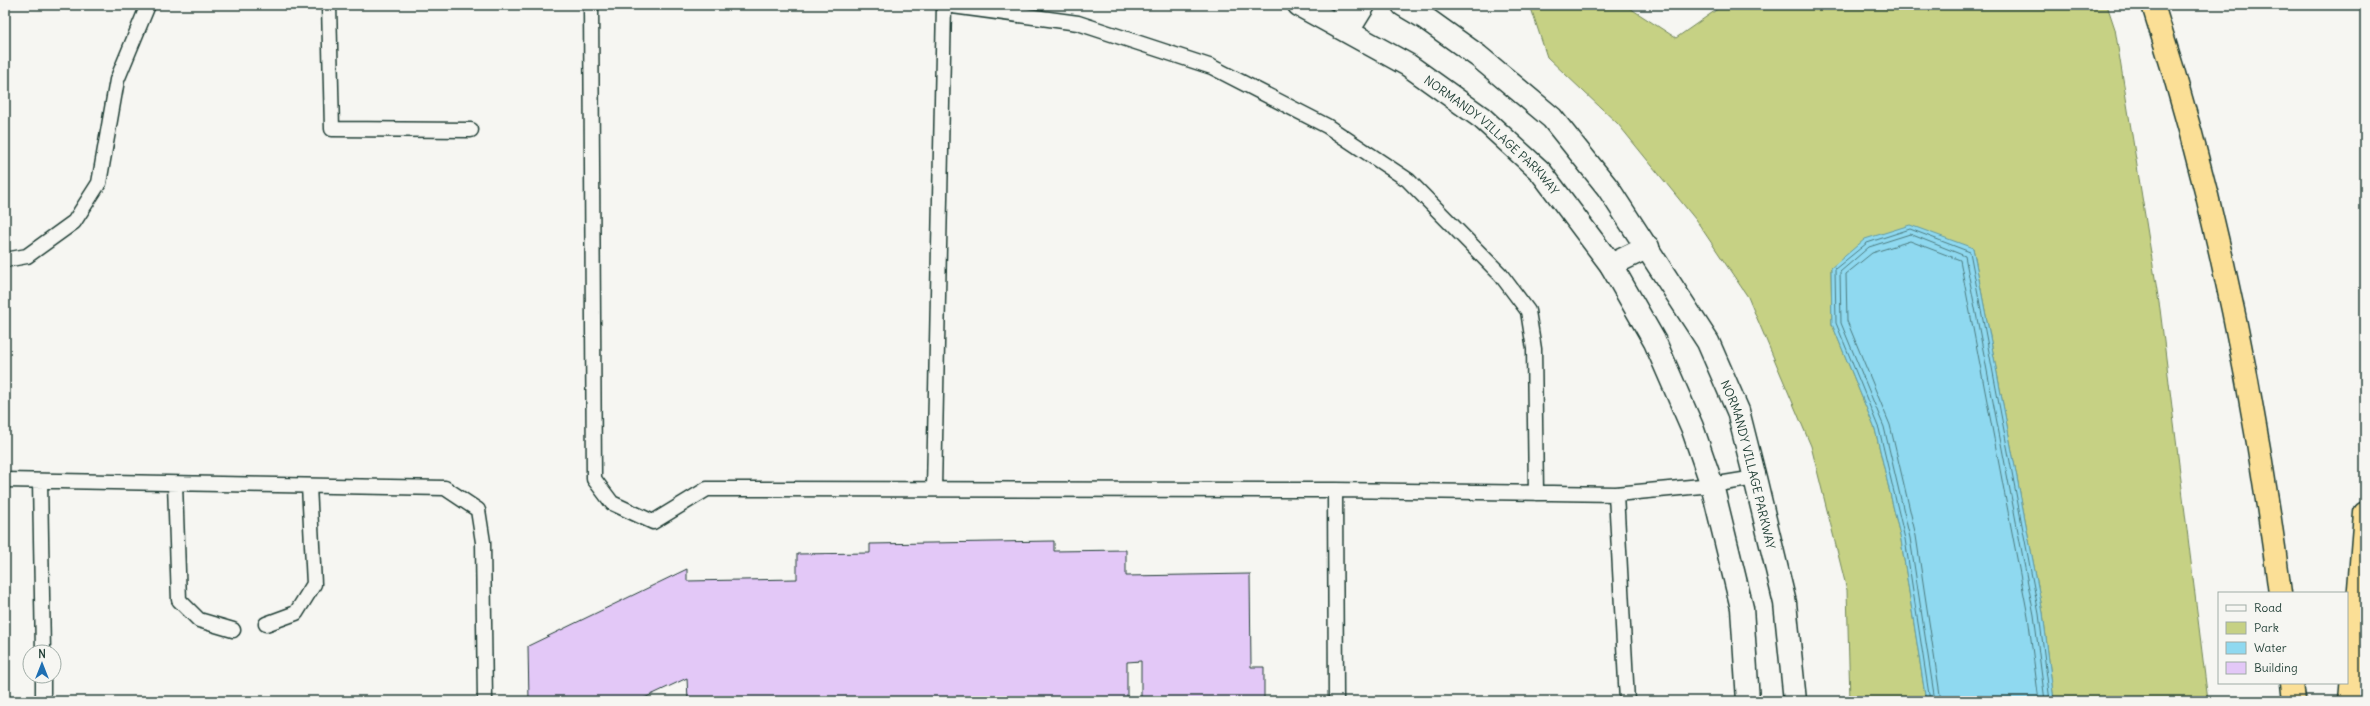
<svg xmlns="http://www.w3.org/2000/svg" width="2370" height="706" viewBox="0 0 2370 706" font-family="Delius,sans-serif">
  <style>
    .green { fill: #c6d184; stroke: #72875c }
    .water { fill: #8fd9f0; stroke: #629ba5 }
    .lines { fill: none; stroke-linecap: round; stroke-linejoin: round }
    .shore { stroke: #4c7b7f; stroke-width: 1 }
    .building { fill: #e3c8f7; stroke: #1f3d34 }
    .service-casing { stroke: #1f3d34; stroke-width: 17 }
    .minor-casing { stroke: #1f3d34; stroke-width: 25 }
    .motorway-casing { stroke: #1f3d34; stroke-width: 25 }
    .service { stroke: #f6f6f2; stroke-width: 14 }
    .minor { stroke: #f6f6f2; stroke-width: 22 }
    .motorway { stroke: #fbdf96; stroke-width: 22 }
    .labels { text-anchor: middle; dominant-baseline: central; stroke-width: 3.5; stroke-linejoin: round; paint-order: stroke }
    .street-label { font-size: 12px; fill: #1f3d34; stroke: #f6f6f2 }
  </style>
  <rect width="100%" height="100%" fill="#f6f6f2"/>
  <filter id="ink" filterUnits="userSpaceOnUse"><feTurbulence type="fractalNoise" baseFrequency=".025" numOctaves="2"/><feDisplacementMap in="SourceGraphic" scale="8" xChannelSelector="R" yChannelSelector="G"/><feConvolveMatrix kernelMatrix="1 2 1 2 8 2 1 2 1" color-interpolation-filters="sRGB"/></filter>
  <g filter="url(#ink)">
    <path class="green" d="M1530 5H1625L1676 38 1719 8 1718 5H2107L2115 29 2160 309 2208 701H2054L2043 613 1973 248 1831 268 1832 324 1875 429 1901 540 1926 701H1850L1847 590 1811 446 1748 297 1696 220 1618 124 1547 57Z"/>
    <path class="water" d="M1910 225 1973 248 2043 613 2054 701H1926L1901 540 1875 429 1832 324 1831 268 1865 239Z"/>
    <g class="lines">
      <path class="shore" d="M1930 701 1905 539 1879 429 1836 323 1835 269 1867 243 1910 229 1970 252 2039 614 2050 701
        M1935 701 1910 538 1884 427 1841 323 1840 272 1869 247 1910 234 1965 256 2034 615 2045 701
        M1941 701 1916 536 1890 425 1847 321 1846 274 1872 253 1910 241 1960 260 2028 616 2039 701"/>
    </g>
    <path class="building" d="M1054 541V551L1126 550V576L1250 574 1251 667H1264V701H1141V661L1127 662V701H688L687 678 638 701H529L528 646 687 569V581L797 579V554L870 553V544Z"/>
    <g class="lines">
      <g class="service-casing">
        <path id="service" d="M329 5 332 129 471 130
          M591 5 594 479 612 503 653 522 707 489 1335 490 1616 494 1712 485 1755 478
          M945 5 1078 23 1212 67 1327 126 1408 180 1501 275 1528 311 1534 349 1536 493
          M1333 24 1344 5
          M5 260 27 256 74 222 99 183 117 80 148 5
          M5 480 445 488 478 510 483 542 485 701
          M40 481 43 652
          M175 484 179 600 199 620 233 630
          M934 489 944 5
          M1335 490 1336 701
          M1616 494 1627 701
          M266 624 296 613 314 584 309 486
          M43 676V701"/>
      </g>
      <g class="minor-casing">
        <g id="minor">
          <path id="s1" d="M1299 5 1408 65 1482 118 1541 172 1611 265 1655 342 1692 427 1712 485 1742 608 1748 701"/>
          <path id="s2" d="M1403 5 1425 18 1478 56 1552 118 1608 188 1708 342 1738 411 1755 478 1785 603 1795 701"/>
          <path d="M1348 31 1364 5"/>
          <path d="M1611 265 1648 247"/>
        </g>
      </g>
      <g class="motorway-casing">
        <path id="motorway" d="M2153 5C2214 195 2255 395 2280 593
          M2292 683 2294 701
          M2350 701 2365 513"/>
      </g>
      <use href="#service" class="service"/>
      <use href="#minor" class="minor"/>
      <use href="#motorway" class="motorway"/>
    </g>
  </g>
  <g class="labels">
    <g class="street-label">
      <text stroke="none"><textPath href="#s1" startOffset="234">NORMANDY VILLAGE PARKWAY</textPath></text>
      <text stroke="none"><textPath href="#s2" startOffset="590">NORMANDY VILLAGE PARKWAY</textPath></text>
    </g>
  </g>
  <rect width="2370" height="706" fill="none" stroke="#f6f6f2" stroke-width="20"/>
  <rect x="10" y="10" width="2350" height="686" fill="none" stroke="#1f3d34" stroke-width="1.5" filter="url(#ink)"/>
  <rect x="2218" y="592" width="130" height="92" fill="#f6f6f2" stroke="#a0aca6"/>
  <rect x="2226" y="605" width="20" height="6" fill="#f6f6f2" stroke="#a0aca6"/>
  <text x="2254" y="612" font-size="12" fill="#1f3d34">Road</text>
  <rect x="2226" y="622" width="20" height="12" fill="#c6d184" stroke="#a0aca6"/>
  <text x="2254" y="632" font-size="12" fill="#1f3d34">Park</text>
  <rect x="2226" y="642" width="20" height="12" fill="#8fd9f0" stroke="#a0aca6"/>
  <text x="2254" y="652" font-size="12" fill="#1f3d34">Water</text>
  <rect x="2226" y="662" width="20" height="12" fill="#e3c8f7" stroke="#a0aca6"/>
  <text x="2254" y="672" font-size="12" fill="#1f3d34">Building</text>
  <g transform="translate(42 664)"><circle r="19" fill="#f6f6f2" stroke="#a0aca6"/>
  <path d="M0-3L7 15L0 10L-7 15Z" fill="#1f6fb2"/>
  <text y="-6" font-size="11" font-weight="bold" text-anchor="middle" fill="#1f3d34">N</text>
  </g>
</svg>
